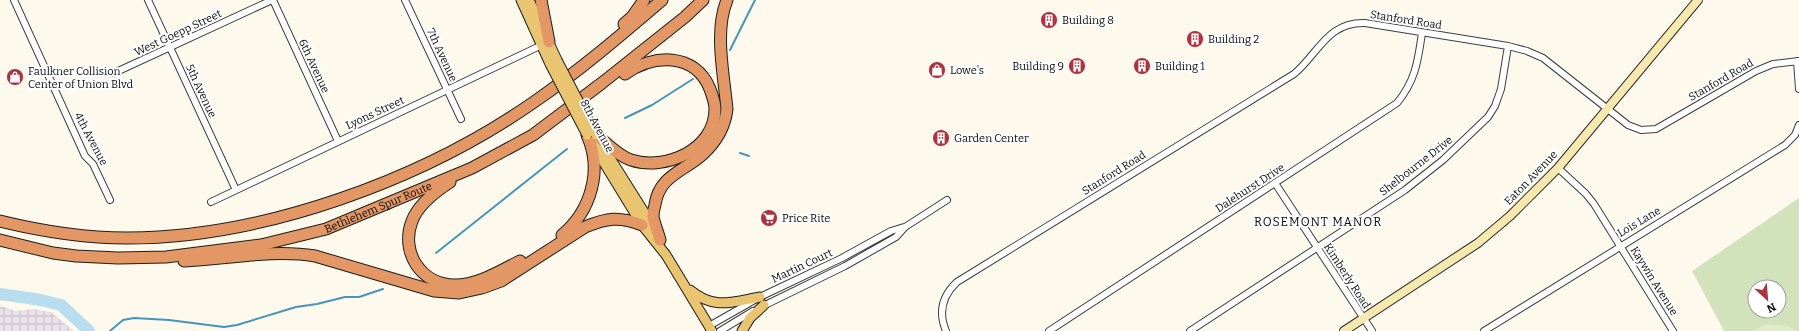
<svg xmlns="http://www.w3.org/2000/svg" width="1799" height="331" viewBox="0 0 1799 331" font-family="Bitter,serif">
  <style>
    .industrial { fill: url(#industrial-grid) }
    .park { fill: #d2e3bb; fill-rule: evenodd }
    .pitch { fill: #e2ebcb }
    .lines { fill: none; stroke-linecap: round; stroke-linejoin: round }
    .stream { stroke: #4795bd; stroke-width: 2 }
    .river { stroke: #b7ddef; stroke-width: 12 }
    .street-casing { stroke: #3f3f3f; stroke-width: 8 }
    .secondary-casing { stroke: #2e2e2e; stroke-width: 10 }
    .primary-casing { stroke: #1d1d1d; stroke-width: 11 }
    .highway-casing { stroke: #1d1d1d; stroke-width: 13 }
    .street { stroke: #fff; stroke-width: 6 }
    .secondary { stroke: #f6e9af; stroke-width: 8 }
    .primary { stroke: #e9c471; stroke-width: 9 }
    .highway { stroke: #e39765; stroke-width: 11 }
    .primary-bridge-casing { stroke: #1d1d1d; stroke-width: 11; stroke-linecap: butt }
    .primary-bridge { stroke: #e9c471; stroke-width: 9 }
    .labels { text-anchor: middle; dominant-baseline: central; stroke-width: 4; stroke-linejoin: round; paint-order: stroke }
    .poi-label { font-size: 11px; fill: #0c0c0c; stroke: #fff; text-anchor: start }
    .street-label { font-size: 11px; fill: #0c0c0c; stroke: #fff }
    .neighbourhood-label { font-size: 12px; letter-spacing: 1px; fill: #0c0c0c; stroke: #fff }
  </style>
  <defs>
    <pattern id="industrial-grid" width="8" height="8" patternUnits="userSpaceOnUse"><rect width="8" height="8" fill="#e8e1ea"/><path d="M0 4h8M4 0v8" fill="none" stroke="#c6c0c8"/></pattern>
  </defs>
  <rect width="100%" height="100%" fill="#fdf9ed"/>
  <path class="industrial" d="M0 306 16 311 33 309 51 312 74 331H0Z"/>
  <path class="park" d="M1799 198V331H1724L1692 271ZM1755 287H1779V311H1755Z"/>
  <path class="pitch" d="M1767 324 1789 327 1797 331H1753Z"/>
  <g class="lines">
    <path class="stream" d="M730 50 755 0
      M625 118 652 105 693 79
      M740 153 749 156
      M436 253 567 149
      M110 331 123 320 134 318 169 320 224 327 237 325 296 307 317 304 345 297H359L383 289"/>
    <path class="river" d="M0 294 41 300 61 305 89 331"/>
    <g class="street-casing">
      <path id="street" d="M14 0 85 156 93 164 110 200
        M148 0 236 190
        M273 0 338 141
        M405 0 461 119
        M1797 61 1799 89
        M114 73 272 0
        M1558 168 1586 194 1594 204 1673 331
        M1275 183 1372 331
        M211 202 544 44
        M761 307 845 266 896 237 905 227 947 200
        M709 326 760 297 842 258 891 231 904 227
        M720 331 753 311
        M946 331C938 312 942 296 957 282L1294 74C1319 53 1327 22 1365 23L1508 46 1527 51 1543 58 1628 125 1641 130 1656 129 1756 71 1773 64 1799 61
        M1049 331 1397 103C1416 80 1418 60 1422 33
        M1190 331 1405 190 1443 160 1488 117 1495 106 1501 89 1508 46
        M1484 331 1785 145 1795 135 1799 125"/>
    </g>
    <g class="secondary-casing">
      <path id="secondary" d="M1344 331 1478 243 1510 216 1558 168 1698 0"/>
    </g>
    <g class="primary-casing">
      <path id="primary" d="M521 0 550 64
        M529 0 557 60
        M598 139 654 228
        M593 145 642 225 666 255 712 331
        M690 290C714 310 732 302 760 297
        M742 331 750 318 764 305"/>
    </g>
    <g class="highway-casing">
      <g id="highway">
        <path d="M541 0 549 42"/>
        <path d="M624 24 632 17 644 0"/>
        <path d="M596 135C607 143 618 156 631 160 665 171 715 150 715 109 715 102 712 95 710 89 695 52 653 54 625 74"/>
        <path d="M450 182C436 191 418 205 412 221 400 252 421 285 455 285 478 285 500 271 520 261"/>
        <path d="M0 221C41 231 84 238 127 238 263 238 422 180 534 102 579 71 620 36 662 0"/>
        <path d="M562 235C591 211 603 170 587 135"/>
        <path id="s1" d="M0 240 53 253 76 256 118 258 166 257 261 245 326 229 472 168 533 135 602 83 685 17 703 0"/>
        <path d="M660 240C658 233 655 225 653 217 653 213 654 208 655 205 659 175 685 171 703 154 717 141 725 127 727 109 724 76 714 31 727 0"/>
        <path d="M184 261C227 259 272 249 315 256L434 291 459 293 482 288 501 281 585 227C607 218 619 216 642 225"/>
      </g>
    </g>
    <use href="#street" class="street"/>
    <use href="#secondary" class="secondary"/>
    <use href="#primary" class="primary"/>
    <use href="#highway" class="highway"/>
    <g class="primary-bridge-casing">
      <path id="primary-bridge" d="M557 60 596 135
        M550 64 587 135"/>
    </g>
    <use href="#primary-bridge" class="primary-bridge"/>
  </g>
  <defs>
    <g id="building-disc" transform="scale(0.9)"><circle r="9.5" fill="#ab3441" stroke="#fff"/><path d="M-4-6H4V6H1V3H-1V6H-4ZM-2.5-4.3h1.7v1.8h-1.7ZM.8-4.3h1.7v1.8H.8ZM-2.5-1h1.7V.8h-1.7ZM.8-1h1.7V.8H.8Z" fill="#fff"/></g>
    <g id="shop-disc" transform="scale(0.9)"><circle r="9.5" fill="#ab3441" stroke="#fff"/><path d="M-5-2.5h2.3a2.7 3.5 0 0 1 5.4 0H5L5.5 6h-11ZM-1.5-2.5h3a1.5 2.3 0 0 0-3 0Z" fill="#fff"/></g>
    <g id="supermarket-disc" transform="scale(0.9)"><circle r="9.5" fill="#ab3441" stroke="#fff"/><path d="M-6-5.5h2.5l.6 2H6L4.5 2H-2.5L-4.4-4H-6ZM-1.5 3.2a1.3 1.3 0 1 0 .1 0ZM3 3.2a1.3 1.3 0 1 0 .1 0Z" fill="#fff"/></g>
  </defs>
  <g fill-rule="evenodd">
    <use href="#building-disc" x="1049" y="20"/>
    <use href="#building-disc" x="1195" y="39"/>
    <use href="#building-disc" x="1077" y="66"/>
    <use href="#building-disc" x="1142" y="66"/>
    <use href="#shop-disc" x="937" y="70"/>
    <use href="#shop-disc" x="15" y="77"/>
    <use href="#building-disc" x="941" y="138"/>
    <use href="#supermarket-disc" x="769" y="218"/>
  </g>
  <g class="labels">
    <g class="poi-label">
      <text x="1062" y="20">Building 8</text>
      <text x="1208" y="39">Building 2</text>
      <text x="1064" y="66" text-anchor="end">Building 9</text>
      <text x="1155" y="66">Building 1</text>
      <text x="950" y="70">Lowe's</text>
      <text x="28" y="71">Faulkner Collision<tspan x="28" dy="13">Center of Union Blvd</tspan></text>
      <text x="954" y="138">Garden Center</text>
      <text x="782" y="218">Price Rite</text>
    </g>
    <g class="street-label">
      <text transform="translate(1406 20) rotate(9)">Stanford Road</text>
      <text transform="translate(178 33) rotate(-25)">West Goepp Street</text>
      <text transform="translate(442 55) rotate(65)">7th Avenue</text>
      <text transform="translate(314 66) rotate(65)">6th Avenue</text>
      <text transform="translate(1721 80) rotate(-30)">Stanford Road</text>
      <text transform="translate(201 91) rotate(65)">5th Avenue</text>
      <text transform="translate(375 113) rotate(-25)">Lyons Street</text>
      <text transform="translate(597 126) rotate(62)">8th Avenue</text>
      <text transform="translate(91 139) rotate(62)">4th Avenue</text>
      <text transform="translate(1416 166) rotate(-38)">Shelbourne Drive</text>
      <text transform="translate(1114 173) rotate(-32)">Stanford Road</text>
      <text transform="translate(1531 178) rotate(-46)">Eaton Avenue</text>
      <text transform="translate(1250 188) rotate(-33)">Dalehurst Drive</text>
      <text stroke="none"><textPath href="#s1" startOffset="387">Bethlehem Spur Route</textPath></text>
      <text transform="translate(1639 222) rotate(-31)">Lois Lane</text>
      <text transform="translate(802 266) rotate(-25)">Martin Court</text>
      <text transform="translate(1347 276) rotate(57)">Kimberly Road</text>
      <text transform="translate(1654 281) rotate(58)">Kaywin Avenue</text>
    </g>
    <g class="neighbourhood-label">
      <text x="1318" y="222">ROSEMONT MANOR</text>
    </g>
  </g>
  <g transform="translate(1767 299) rotate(154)"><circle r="19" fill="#ffffff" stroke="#9e9e9e"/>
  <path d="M0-3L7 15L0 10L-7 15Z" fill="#ab3441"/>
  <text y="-6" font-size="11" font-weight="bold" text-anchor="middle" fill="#0c0c0c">N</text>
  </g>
</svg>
